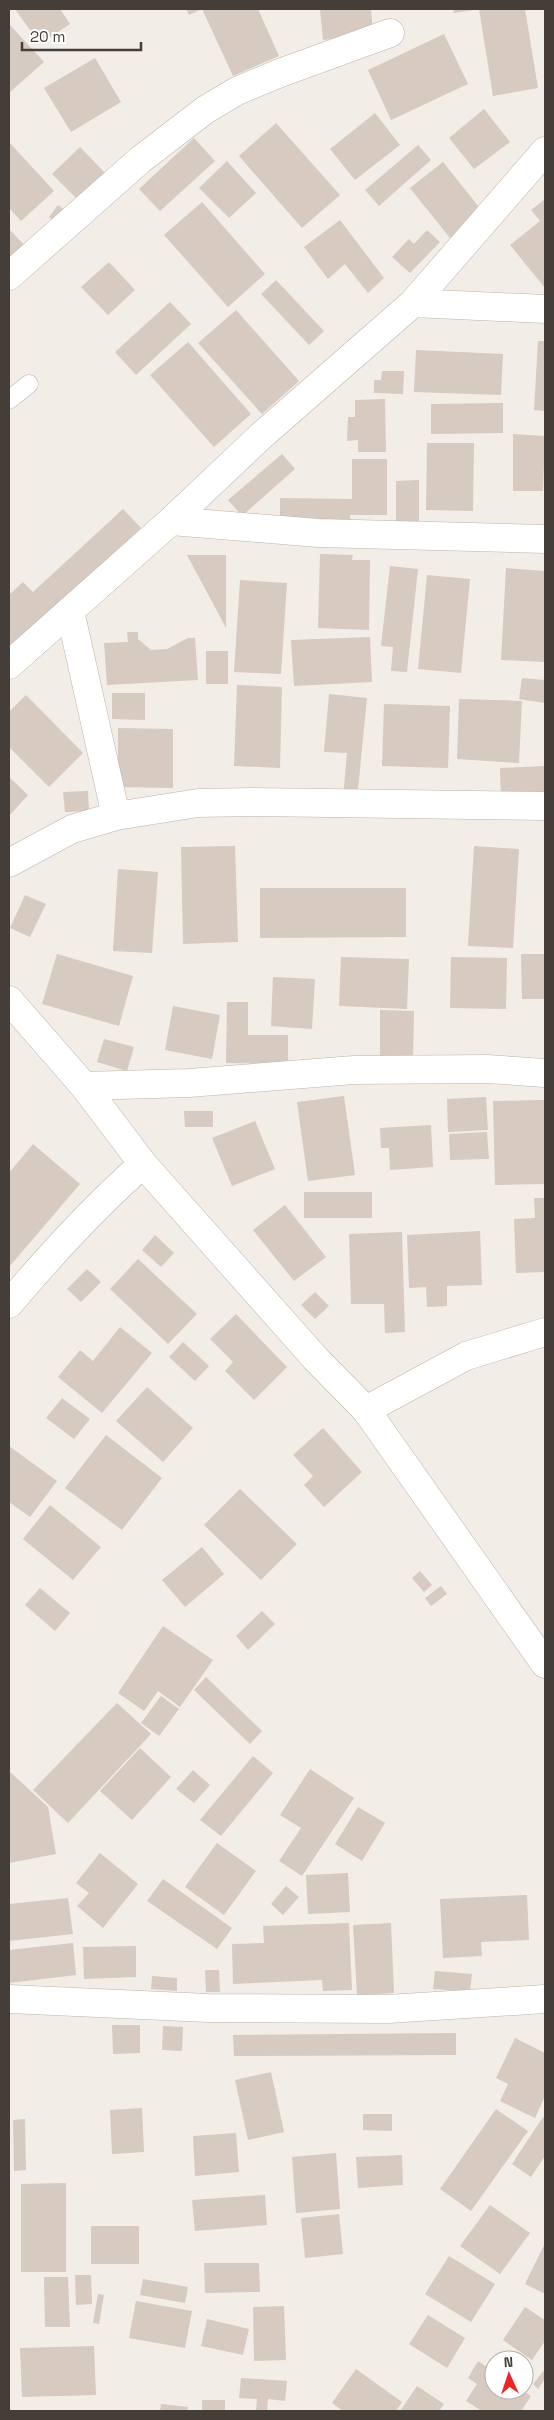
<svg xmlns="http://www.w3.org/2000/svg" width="554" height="2420" viewBox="0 0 554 2420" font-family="'Space Grotesk',sans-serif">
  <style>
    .building { fill: #d6cac1 }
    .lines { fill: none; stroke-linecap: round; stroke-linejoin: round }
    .service-casing { stroke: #bdb4ab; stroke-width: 19 }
    .minor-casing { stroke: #bdb4ab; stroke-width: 29 }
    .tertiary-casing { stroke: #bdb4ab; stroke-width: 29 }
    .service { stroke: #fff; stroke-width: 18 }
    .minor { stroke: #fff; stroke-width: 28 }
    .tertiary { stroke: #fff; stroke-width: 28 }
  </style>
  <rect width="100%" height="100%" fill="#f2ede7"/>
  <path class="building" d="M15 9H60L70 24 40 44Z
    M186 9H258L279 56 233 76 202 9 189 15Z
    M320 9H371L373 34 323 40Z
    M453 9H472L473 10 454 13Z
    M479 9H525L538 88 493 96Z
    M9 24 44 62 9 93Z
    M444 34 468 84 391 120 368 70Z
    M95 58 121 102 71 132 44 88Z
    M484 109 510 142 474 169 449 138Z
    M375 113 400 145 355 180 330 149Z
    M276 123 340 195 302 228 239 156Z
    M194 138 215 161 160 211 139 189Z
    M9 142 54 191 21 221 9 208Z
    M418 145 431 160 379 206 365 190Z
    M80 147 110 178 83 205 52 174Z
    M227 161 256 193 229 218 199 188Z
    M443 162 483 212 450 238 410 188Z
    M545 199V288L510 245 540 221 531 210Z
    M202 202 265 274 228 307 164 235Z
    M58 205 70 214 61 227 49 217Z
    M340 220 384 278 368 293 345 264 328 279 304 247Z
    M9 229 27 248 13 260 9 255Z
    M427 230 440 242 410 273 392 257 409 239 414 244Z
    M109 262 135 290 108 315 81 287Z
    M276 280 324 331 309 345 261 294Z
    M170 302 191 324 136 375 115 352Z
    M236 310 299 381 262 414 198 343Z
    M538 341H545V411L534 410Z
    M188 342 251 414 214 447 150 375Z
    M416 350 503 354 501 395 414 392Z
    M382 371H404L403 394 374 393V380H381Z
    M385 399 386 452H358V440L347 441 348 417H355V400Z
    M503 403V433L431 434V404Z
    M513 434 545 436 543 491H513Z
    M427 443H474L473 511 426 510Z
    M282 454 295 469 242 516 228 500Z
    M352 459H387V515H350V527L280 526V498L352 499Z
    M419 480V527L396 528V481Z
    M123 509 141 528 9 651V595L23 582 33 592Z
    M320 554 353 555 352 560H370L369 630 318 628Z
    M187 555H226V628Z
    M390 566 418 569 407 672 391 671 393 647 381 646Z
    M506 568 545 571V662L501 660Z
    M427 575 470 579 461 673 418 669Z
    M240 580 287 583 281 674 234 672Z
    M127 632H138V639L151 650 167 649 188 638H195L198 680 107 685 104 643 128 642Z
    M370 637 372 682 294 686 291 640Z
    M206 651H228V684H206Z
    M522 678 545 680V703L519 699Z
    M237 685 282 687 280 768 234 766Z
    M112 693H145V720L112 719Z
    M329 694 367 698 357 799 343 798 347 753 324 752Z
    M26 695 83 753 49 787 9 747V712Z
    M459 699 522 701 519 763 457 759Z
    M384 704 450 706 448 768 382 766Z
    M118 728 173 729V788L118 787Z
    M545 766V798L501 800 500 768Z
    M9 777 28 795 9 816Z
    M88 791 89 811 65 812 63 792Z
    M235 846 238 942 183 944 181 847Z
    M474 846 519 849 513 948 468 946Z
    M118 869 158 872 152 953 113 951Z
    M260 888H406V937L260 938Z
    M25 895 46 904 30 937 10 928Z
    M57 954 133 976 119 1026 42 1004Z
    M521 954H545V999H522Z
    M341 957 409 959 407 1009 339 1006Z
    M451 957 507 958 506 1009 450 1008Z
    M273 977 315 979 312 1029 271 1026Z
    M227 1002H248V1035H288V1064L226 1063Z
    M173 1006 220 1015 212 1059 165 1050Z
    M380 1010 414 1011 413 1058 380 1057Z
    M104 1039 134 1047 127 1071 97 1062Z
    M344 1096 355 1175 308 1181 297 1102Z
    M486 1097 488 1130 448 1132 447 1099Z
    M544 1100 545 1184 495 1185 493 1101Z
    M184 1111H213V1127H185Z
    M255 1121 275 1169 232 1186 212 1138Z
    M431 1125 433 1167 390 1170 389 1148H381L380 1128Z
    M487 1132 489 1159 450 1160 449 1134Z
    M33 1144 80 1184 9 1267V1173Z
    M304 1192H372V1218H304Z
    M534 1198H545V1272L516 1273 514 1219 535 1218Z
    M285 1205 326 1257 294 1281 253 1230Z
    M480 1231 482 1285 447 1286V1306L427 1307 426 1287 409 1288 407 1235Z
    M402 1232 405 1332 385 1333 384 1304H351L349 1234Z
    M155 1235 174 1253 161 1267 142 1250Z
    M138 1259 197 1314 168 1344 110 1289Z
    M87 1269 101 1282 81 1302 67 1289Z
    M315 1292 329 1306 315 1319 301 1305Z
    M236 1314 287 1367 254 1400 225 1371 233 1362 210 1339Z
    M120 1327 152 1353 102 1413 58 1377 80 1350 93 1361Z
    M183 1342 209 1366 195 1381 169 1357Z
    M147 1387 193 1428 163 1462 116 1421Z
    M62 1398 90 1419 74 1439 46 1418Z
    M323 1428 362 1472 324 1507 304 1485 313 1476 293 1455Z
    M106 1435 162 1478 122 1530 65 1488Z
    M9 1446 57 1481 30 1517 9 1502Z
    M240 1489 297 1544 261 1580 204 1525Z
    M50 1505 101 1547 73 1580 23 1539Z
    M202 1547 224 1574 185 1607 162 1580Z
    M420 1571 432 1585 424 1592 412 1578Z
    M441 1586 447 1594 431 1606 425 1598Z
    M40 1588 70 1613 55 1631 25 1605Z
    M262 1611 275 1624 248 1650 236 1636Z
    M163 1626 213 1660 180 1707 158 1691 144 1711 118 1693Z
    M206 1677 262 1731 250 1744 194 1690Z
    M161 1696 179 1709 159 1736 141 1723Z
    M117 1703 151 1734 68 1823 33 1790Z
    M140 1748 171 1777 132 1820 100 1791Z
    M253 1756 273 1773 221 1836 200 1820Z
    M310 1769 354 1798 302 1876 279 1861 301 1828 280 1815Z
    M193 1770 210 1785 194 1803 176 1789Z
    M9 1771 48 1807 56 1854 9 1863Z
    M358 1807 385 1823 362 1861 335 1844Z
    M217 1843 256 1871 224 1915 185 1887Z
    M100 1853 138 1884 103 1928 77 1906 89 1893 76 1883Z
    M348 1873 350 1912 308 1914 306 1875Z
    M163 1879 232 1928 217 1949 147 1901Z
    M286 1886 299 1897 283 1915 271 1904Z
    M527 1895 529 1940 481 1942 482 1956 443 1958 440 1899Z
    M68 1898 73 1934 9 1941V1904Z
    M349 1923 352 1990 323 1991 322 1980 233 1984 232 1944 264 1943 263 1926Z
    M391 1923 394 1993 357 1995 353 1925Z
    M73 1943 76 1975 9 1983V1950Z
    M136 1946V1977L84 1979 83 1947Z
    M205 1970H219L220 1992H206Z
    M435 1971 472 1974 470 1992 433 1989Z
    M152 1976 177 1978V1991L151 1989Z
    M112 2025H140V2053L113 2054Z
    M163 2026 183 2027 182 2051 162 2050Z
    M456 2033V2055L234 2056 233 2035Z
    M515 2038 545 2053V2096L535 2118 500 2101 508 2084 496 2078Z
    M271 2072 284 2132 248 2140 235 2080Z
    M142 2108 144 2152 112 2154 110 2110Z
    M496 2109 528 2131 471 2211 440 2189Z
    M363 2114H392V2131L363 2130Z
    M543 2117 545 2119V2156L531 2177 512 2164Z
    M25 2119 26 2170 14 2171 13 2120Z
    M236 2133 239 2172 195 2176 193 2136Z
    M336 2153 340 2209 296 2213 292 2157Z
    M402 2155 403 2185 358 2188 356 2157Z
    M66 2183V2272H21V2184Z
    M265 2195 267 2225 195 2231 192 2200Z
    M490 2205 530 2233 500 2274 460 2246Z
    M339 2214 343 2254 305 2258 301 2218Z
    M91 2226H139V2264H91Z
    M545 2243V2294L525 2284Z
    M449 2256 495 2284 471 2322 425 2294Z
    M204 2263H259L260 2292 205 2293Z
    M75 2275H91L92 2304 76 2305Z
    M44 2277H68L70 2327H45Z
    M143 2279 188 2287 185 2303 140 2295Z
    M98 2294 104 2295 99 2324 93 2323Z
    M136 2301 192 2311 185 2348 129 2338Z
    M284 2306 286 2360 254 2361 253 2307Z
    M525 2307 545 2320V2341L532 2360 503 2340Z
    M428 2315 465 2338 447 2368 409 2344Z
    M207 2319 249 2329 243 2355 201 2346Z
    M94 2346 96 2395 22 2397 20 2348Z
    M478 2361 494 2372V2390H522L531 2396 521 2411H482L466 2401 477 2384 468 2378Z
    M356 2369 402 2402 396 2411H343L332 2403Z
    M545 2369V2379L538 2389 533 2384Z
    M241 2378 287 2381 285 2401 268 2399 267 2411H256L257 2399 239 2398Z
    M417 2386 444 2404 439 2411H400Z
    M202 2400H225V2411H202Z
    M161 2404 188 2407 187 2411H160Z"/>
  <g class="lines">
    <g class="service-casing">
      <path id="service" d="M9 400 29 384"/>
    </g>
    <g class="minor-casing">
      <path id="minor" d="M9 276 140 160 205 110 237 91 280 73 390 33
        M413 303 545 309
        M171 521 318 533 545 539
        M70 611 116 816
        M9 665 171 521 261 436 413 303 545 151
        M9 863 72 829 116 816 198 803 251 802 545 806
        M84 1086 189 1083 354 1070 487 1069 545 1073
        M9 1304C52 1253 93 1208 143 1164
        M366 1410 466 1356 545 1332
        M9 1999 208 2008 388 2009 545 1999"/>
    </g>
    <g class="tertiary-casing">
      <path id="tertiary" d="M9 1000 84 1086 143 1164 315 1358 366 1410 545 1664"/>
    </g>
    <use href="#service" class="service"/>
    <use href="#minor" class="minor"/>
    <use href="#tertiary" class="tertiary"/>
  </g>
  <rect width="554" height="2420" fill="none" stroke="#453d37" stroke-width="20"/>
  <g transform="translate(509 2375) rotate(357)"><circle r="24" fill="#ffffff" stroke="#b5b1af"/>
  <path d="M0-4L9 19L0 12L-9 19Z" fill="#eb2627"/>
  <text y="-8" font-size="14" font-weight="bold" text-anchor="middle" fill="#453d37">N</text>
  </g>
  <path d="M22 42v8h119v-8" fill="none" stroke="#453d37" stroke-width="2.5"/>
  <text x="30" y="42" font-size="15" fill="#453d37" stroke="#ffffff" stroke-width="4" paint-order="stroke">20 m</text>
</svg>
